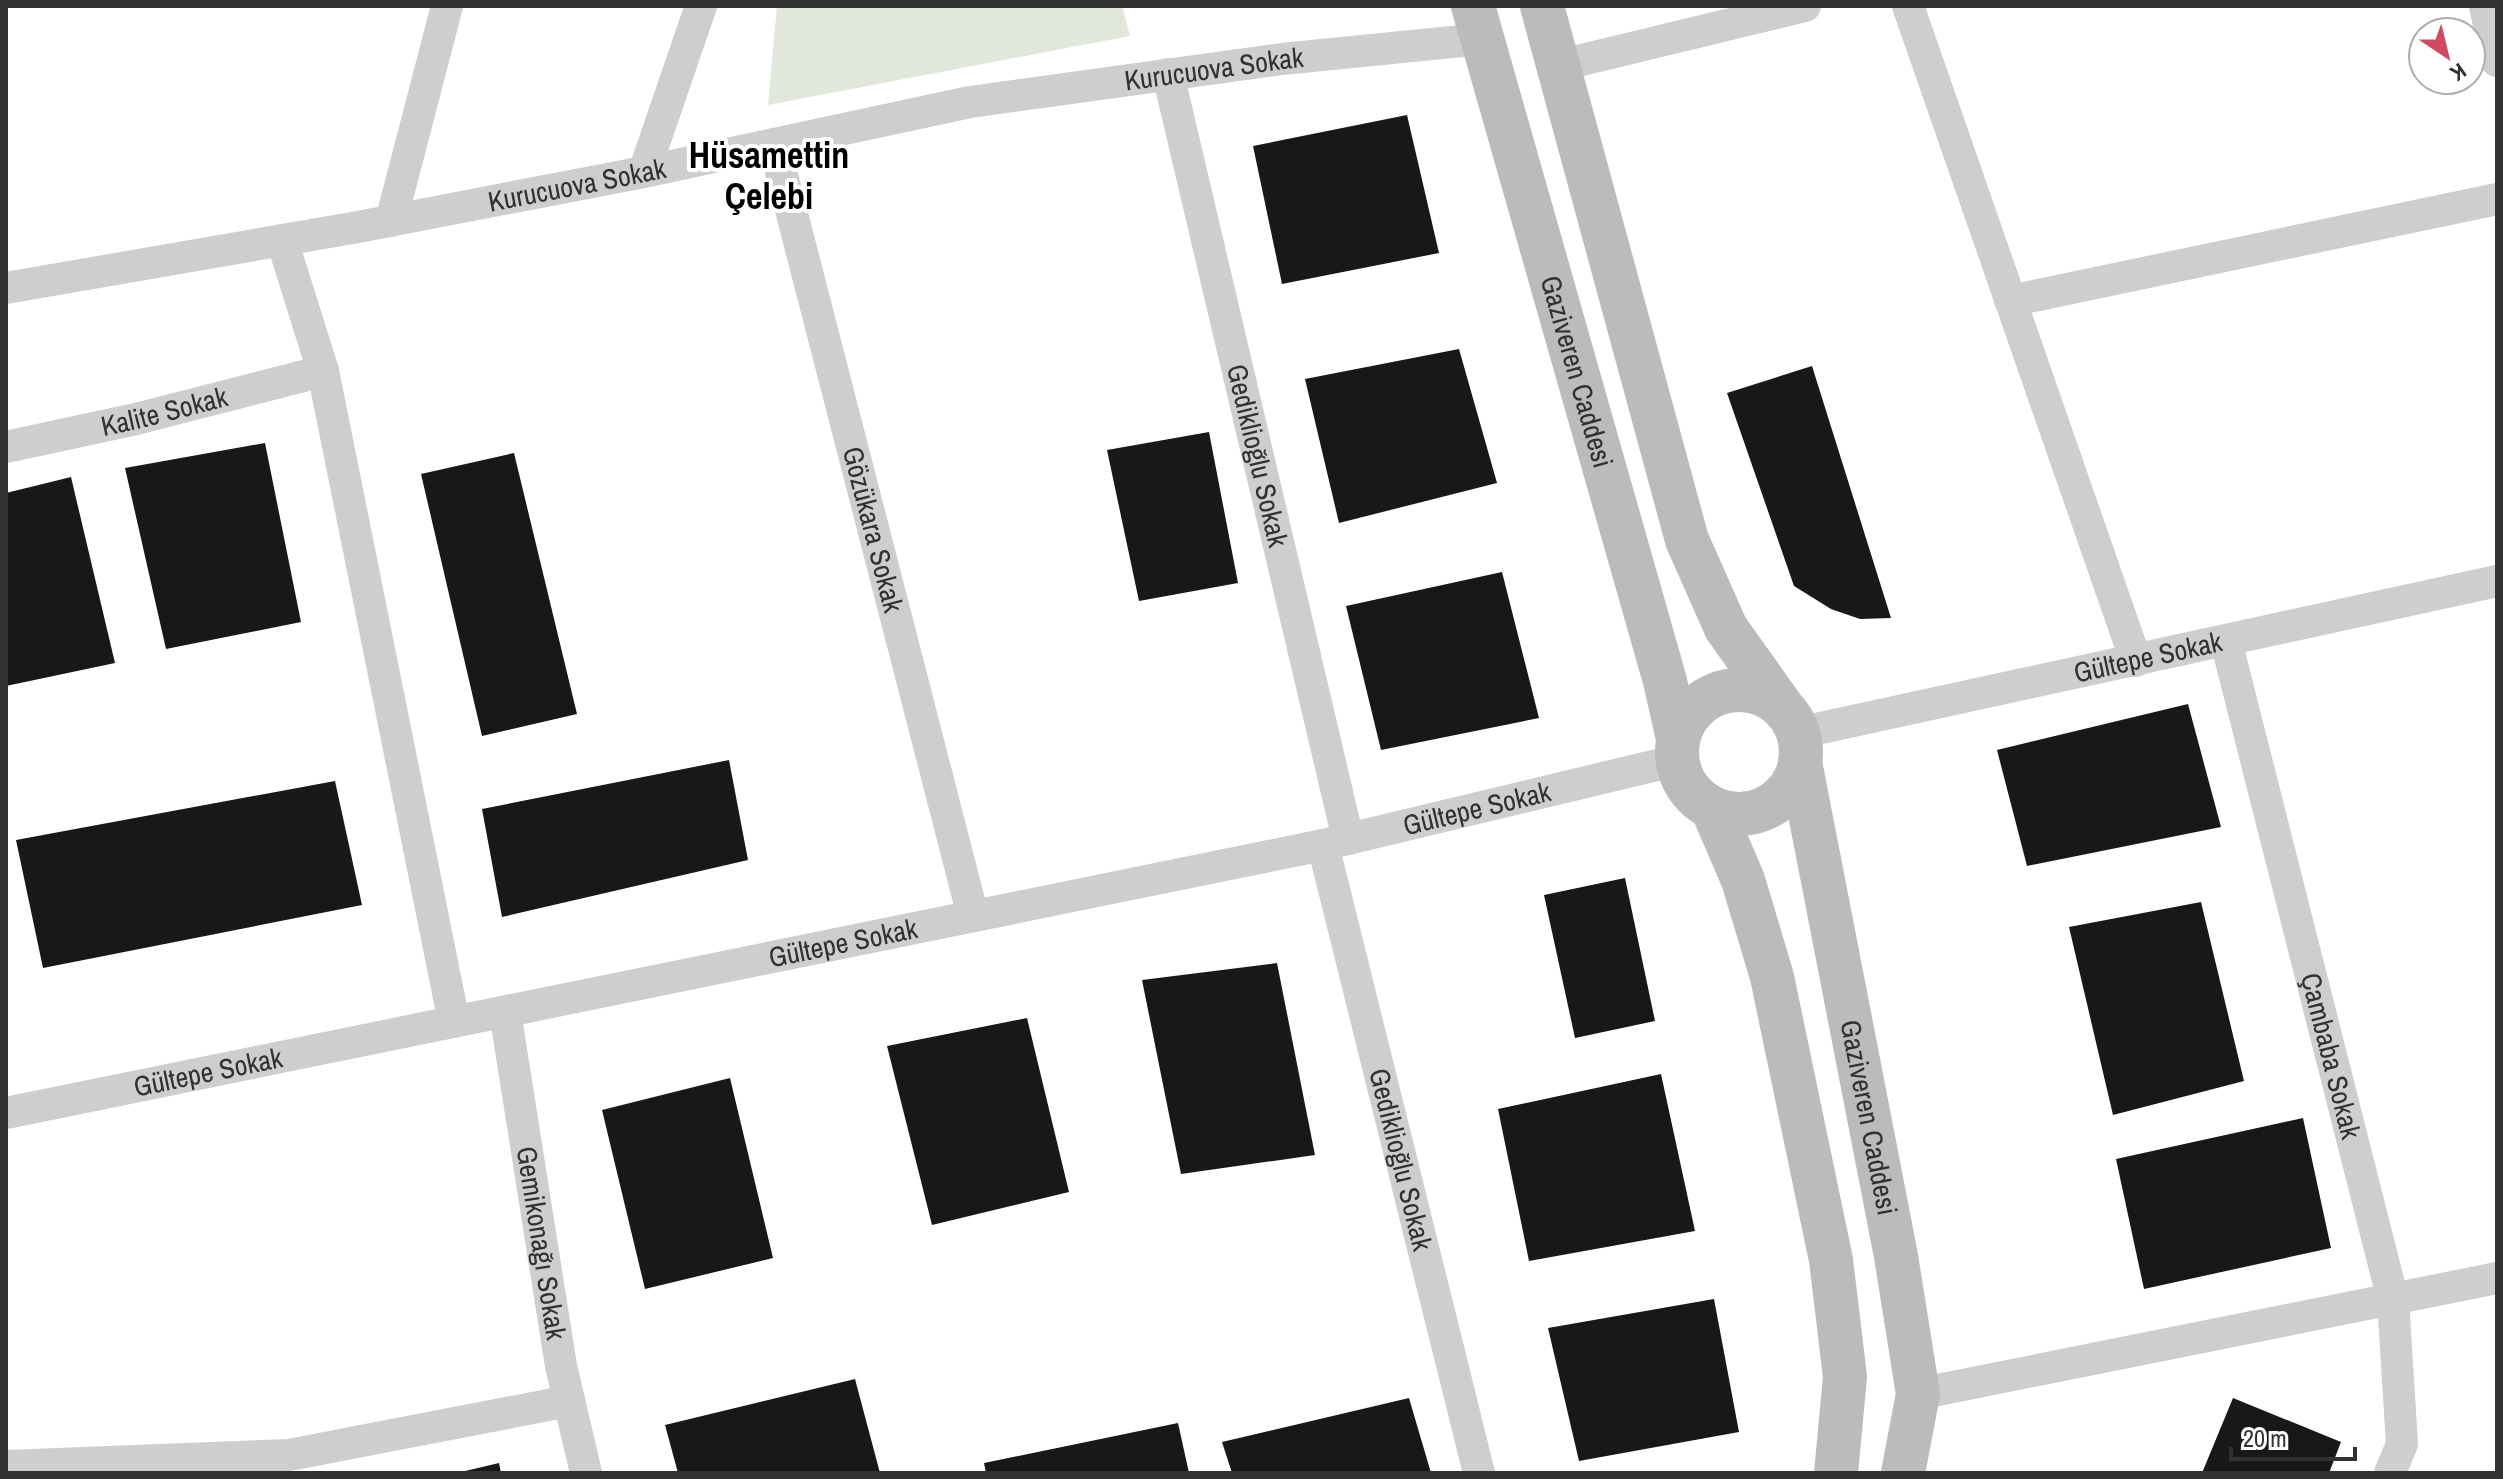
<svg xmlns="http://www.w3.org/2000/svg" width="2503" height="1479" viewBox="0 0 2503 1479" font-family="'Archivo Narrow',sans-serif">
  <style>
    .green { fill: #e2e7dc }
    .building { fill: #181818 }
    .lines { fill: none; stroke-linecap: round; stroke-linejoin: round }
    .minor { stroke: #cecece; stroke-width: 32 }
    .secondary { stroke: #bbb; stroke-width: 44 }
    .labels { text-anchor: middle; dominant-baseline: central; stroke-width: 8; stroke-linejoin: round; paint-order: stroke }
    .street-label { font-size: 28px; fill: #313131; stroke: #fff }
    .district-label { font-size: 36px; font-weight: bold; fill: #000; stroke: #fff }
  </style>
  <rect width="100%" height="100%" fill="#fff"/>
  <path class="green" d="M777 6H1122L1130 36 768 105Z"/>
  <path class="building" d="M1407 115 1439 253 1282 284 1253 146Z
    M1459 349 1497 483 1339 523 1305 379Z
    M1812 366 1891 618 1860 619 1831 609 1794 586 1727 393Z
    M1209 432 1238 583 1139 601 1107 450Z
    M265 443 301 622 166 649 125 468Z
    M514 453 577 714 482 736 421 474Z
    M71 477 115 663 6 686V493Z
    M1502 572 1539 718 1381 750 1346 606Z
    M2188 704 2221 827 2027 866 1997 750Z
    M729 760 748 860 502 917 482 809Z
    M335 781 362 905 43 968 16 840Z
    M1625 878 1655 1021 1575 1038 1544 895Z
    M2201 902 2244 1081 2113 1115 2069 927Z
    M1277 963 1315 1155 1181 1174 1142 980Z
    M1027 1018 1069 1192 932 1225 887 1046Z
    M1661 1074 1695 1231 1529 1261 1498 1109Z
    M730 1078 773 1258 645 1289 602 1110Z
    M2303 1118 2331 1248 2144 1289 2116 1159Z
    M1714 1299 1739 1432 1579 1461 1548 1328Z
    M855 1379 880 1473H678L665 1425Z
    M1409 1398 1431 1473H1232L1222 1442Z
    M2233 1398 2341 1442 2329 1473H2202Z
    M1178 1423 1189 1473H986L984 1463Z
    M499 1463 501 1473H461V1472Z"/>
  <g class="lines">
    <g class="minor">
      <path d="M1908 6 2136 661"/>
      <path d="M2485 6 2497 61"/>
      <path d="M1557 66 1805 6"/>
      <path id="s1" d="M1168 74 1348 839"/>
      <path id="s2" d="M774 144 973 916"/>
      <path d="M644 172 701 6"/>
      <path d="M391 221 447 6"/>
      <path d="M282 240 323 371 454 1022"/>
      <path id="s3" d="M6 288 358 227 644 172 970 102 1282 59 1482 39"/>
      <path d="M2010 301 2497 199"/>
      <path id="s4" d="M6 447 136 419 323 371"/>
      <path id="s5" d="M2226 641 2393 1300 2402 1444 2390 1473"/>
      <path id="s6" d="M1798 733 2497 581"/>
      <path id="s7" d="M1323 845 1479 1473"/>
      <path id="s8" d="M505 1012 561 1366 586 1473"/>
      <path id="s9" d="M6 1113 1323 845 1678 760"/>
      <path d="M1918 1394 2497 1278"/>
      <path d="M6 1466 289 1455 569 1401"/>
    </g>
    <g class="secondary">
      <path id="s10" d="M1473 6 1665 681 1678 739"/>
      <path d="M1542 6 1687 540 1726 628 1780 704"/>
      <circle cx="1739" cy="752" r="62"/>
      <path id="s11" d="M1800 762 1896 1256 1918 1394 1903 1473"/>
      <path d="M1712 808 1743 880 1772 977 1831 1260 1845 1377 1836 1473"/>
    </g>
  </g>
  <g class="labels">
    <g class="street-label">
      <text stroke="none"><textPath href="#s3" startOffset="1228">Kurucuova Sokak</textPath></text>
      <text stroke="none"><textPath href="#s3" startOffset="580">Kurucuova Sokak</textPath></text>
      <text stroke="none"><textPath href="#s10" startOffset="380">Gaziveren Caddesi</textPath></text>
      <text stroke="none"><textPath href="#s4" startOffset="162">Kalite Sokak</textPath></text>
      <text stroke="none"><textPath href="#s1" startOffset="392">Gediklioğlu Sokak</textPath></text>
      <text stroke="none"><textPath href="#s2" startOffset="398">Gözükara Sokak</textPath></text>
      <text stroke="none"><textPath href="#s6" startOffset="358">Gültepe Sokak</textPath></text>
      <text stroke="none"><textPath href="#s9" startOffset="1502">Gültepe Sokak</textPath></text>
      <text stroke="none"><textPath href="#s9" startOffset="854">Gültepe Sokak</textPath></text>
      <text stroke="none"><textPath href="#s5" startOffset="428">Çambaba Sokak</textPath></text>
      <text stroke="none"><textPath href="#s9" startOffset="206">Gültepe Sokak</textPath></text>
      <text stroke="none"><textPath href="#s11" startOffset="362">Gaziveren Caddesi</textPath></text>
      <text stroke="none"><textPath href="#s7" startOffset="324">Gediklioğlu Sokak</textPath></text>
      <text stroke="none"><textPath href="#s8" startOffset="234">Gemikonağı Sokak</textPath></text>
    </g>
    <g class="district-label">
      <text x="769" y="155">Hüsamettin<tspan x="769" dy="41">Çelebi</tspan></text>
    </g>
  </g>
  <rect width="2503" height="1479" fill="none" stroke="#313131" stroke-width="16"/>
  <g transform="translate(2447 56) rotate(145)"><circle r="38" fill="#ffffff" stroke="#adadad" stroke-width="2"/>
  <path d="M0-6L14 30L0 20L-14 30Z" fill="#d14b60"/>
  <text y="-12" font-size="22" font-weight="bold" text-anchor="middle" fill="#313131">K</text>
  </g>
  <path d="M2231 1447v12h124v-12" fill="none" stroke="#313131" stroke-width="4"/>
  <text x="2243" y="1447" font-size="24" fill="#313131" stroke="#ffffff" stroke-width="6" paint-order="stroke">20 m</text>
</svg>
